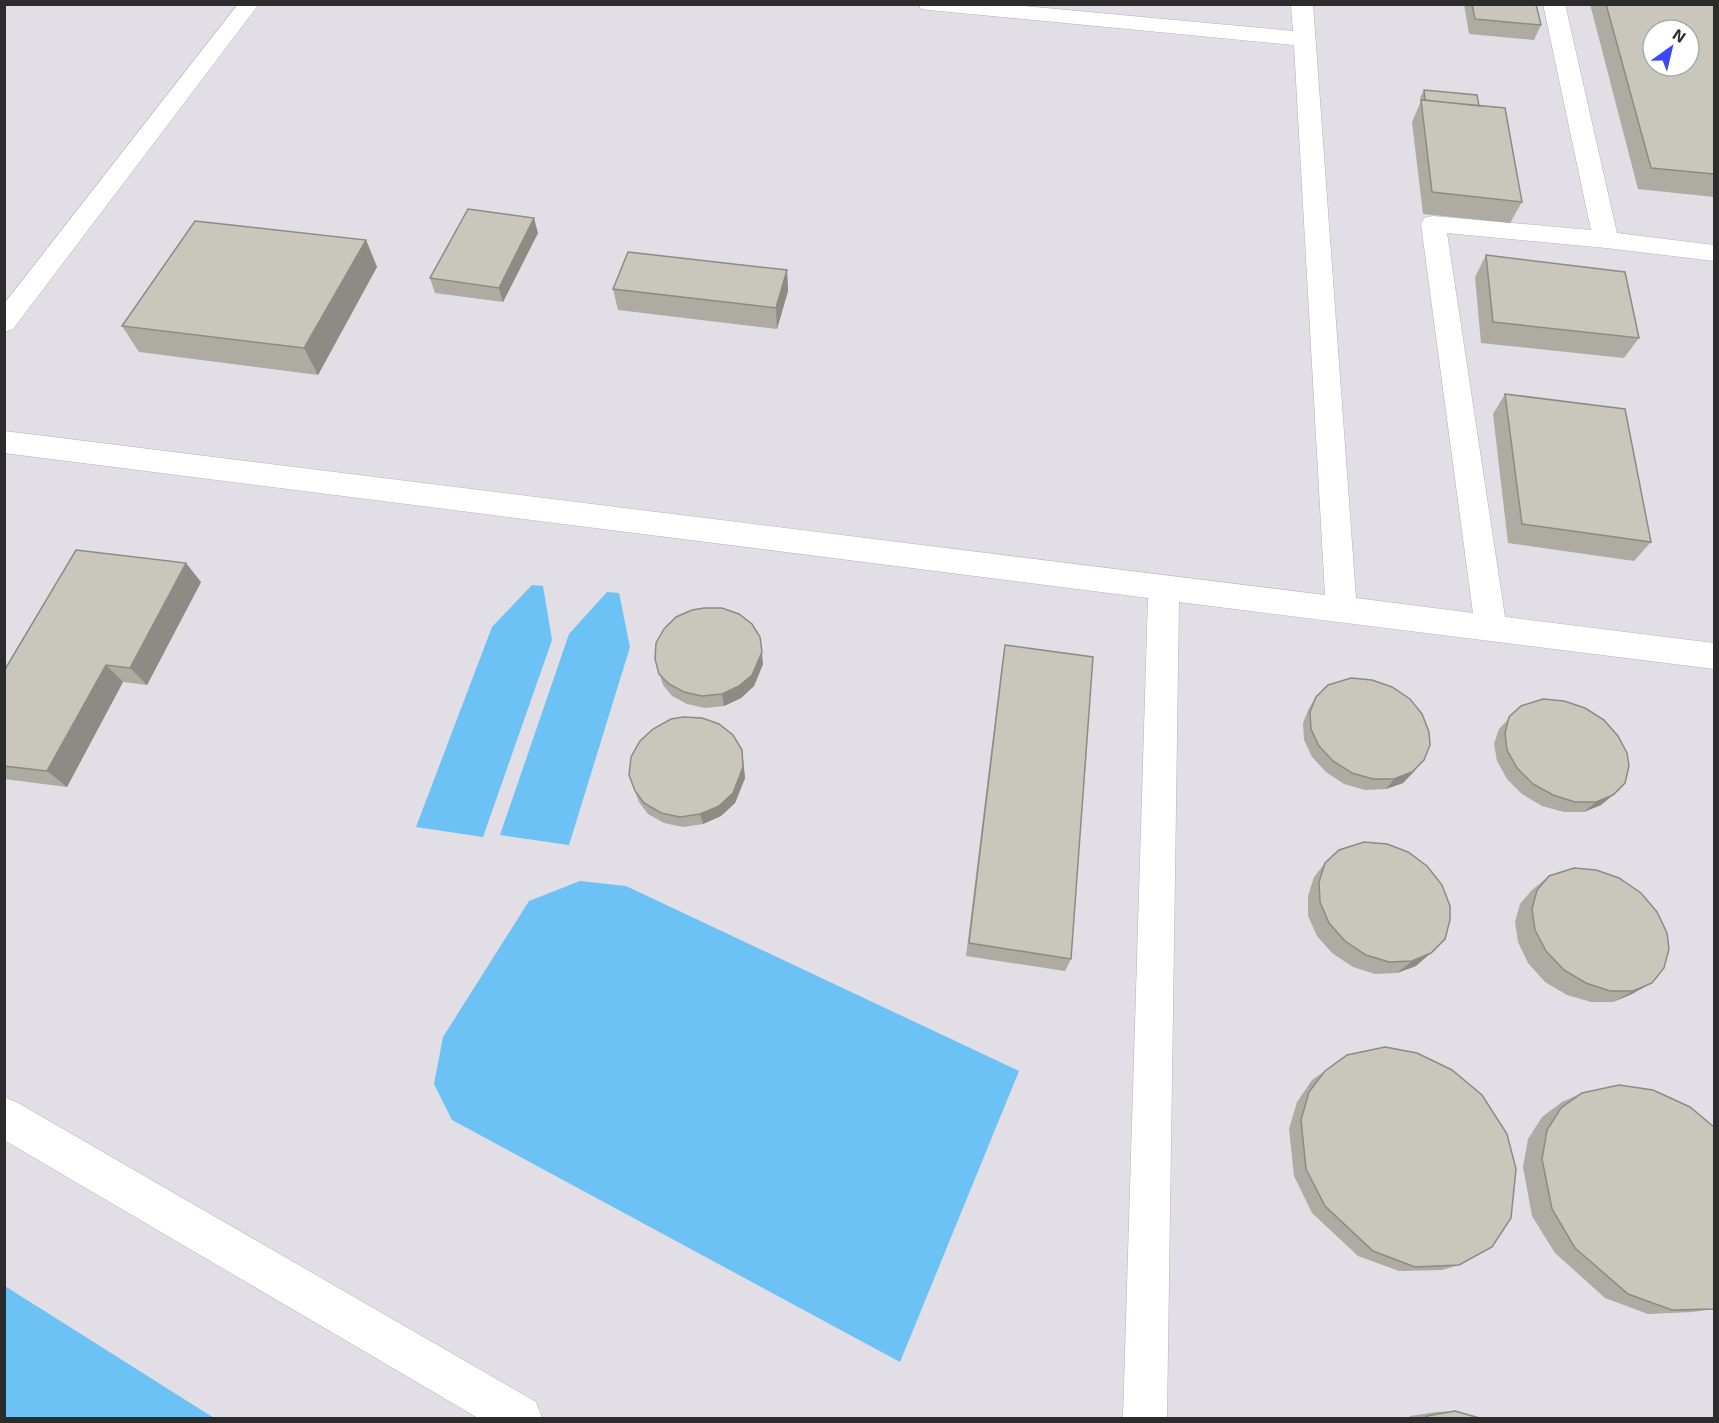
<svg xmlns="http://www.w3.org/2000/svg" width="1719" height="1423" viewBox="0 0 1719 1423" font-family="'Exo 2',sans-serif">
  <style>
    .industrial { fill: #e1dee6; fill-rule: evenodd }
    .water { fill: #6cc1f5 }
    .lines { fill: none; stroke-linecap: round; stroke-linejoin: round }
    .minor-casing { stroke: #b2b2c0; stroke-width: 1 }
    .minor { fill: #fff; fill-rule: evenodd }
    .wall { fill: #adaba2 }
    .shaded-wall { fill: #8d8b84 }
    .building { fill: #c9c7bc; stroke: #8d8b84; stroke-width: 1.5; fill-rule: evenodd }
  </style>
  <rect width="100%" height="100%" fill="#eee9dd"/>
  <path class="industrial" d="M4 5H1714V1418H199L5 1297ZM1653 30H1689V66H1653Z"/>
  <path class="water" d="M532 585 543 586 552 640 483 837 416 827 492 627Z
    M607 592 619 593 630 647 569 845 500 835 569 634Z
    M580 881 626 886 1019 1071 900 1362 452 1120 434 1084 443 1037 529 901Z
    M4 1286 8 1288 214 1418H5Z"/>
  <g class="lines">
    <g class="minor-casing">
      <path id="minor" d="M238 4H259L13 329 4 332V304Z
        M919 4H1003L1293 31 1291 4H1313L1356 598 1473 613 1421 224 1424 218 1433 216 1591 230 1543 4H1565L1617 233 1714 245V261L1606 248 1447 233 1505 617 1714 643V669L1179 602 1167 1418H1123L1148 598 4 453V431L1325 595 1294 45 929 10 921 9Z
        M4 1097 18 1103 536 1402 542 1418H478L4 1140Z"/>
    </g>
    <use href="#minor" class="minor"/>
  </g>
  <path class="wall" d="M1464 4H1536L1541 25 1534 40 1469 34Z
    M1590 4H1714V197L1638 189Z
    M1424 90 1479 106 1522 202 1510 223 1423 214 1412 122 1421 101 1420 98Z
    M538 233 503 302 435 293 430 278Z
    M366 240 377 267 318 375 139 352 122 326Z
    M1486 255 1639 338 1624 358 1481 343 1475 277Z
    M787 270 788 291 777 329 618 310 613 289Z
    M1505 394 1651 542 1634 561 1508 543 1493 414Z
    M201 582 147 685 123 682 67 787 4 779V671Z
    M1005 645 1071 959 1065 971 966 956 1002 663Z
    M655 659 763 664 754 686 741 698 724 706 705 708 687 704 672 696 663 685Z
    M1316 697 1415 771 1403 783 1386 789 1365 790 1344 784 1326 772 1312 757 1304 740 1303 723 1309 708Z
    M1521 706 1613 795 1601 805 1584 812H1564L1542 806 1522 794 1507 779 1497 761 1494 744 1499 729Z
    M742 750 745 778 735 803 721 816 703 824 683 827 664 823 648 814 639 802 629 775Z
    M1325 863 1416 966 1397 973 1375 974 1353 967 1332 953 1317 936 1308 916V896L1314 877Z
    M1549 876 1657 912 1632 994 1613 1002H1591L1567 995 1545 982 1528 963 1518 942 1515 922 1520 904 1532 890Z
    M1325 1071 1459 1265 1442 1270 1399 1271 1358 1256 1312 1213 1294 1176 1289 1129 1297 1102 1312 1080Z
    M1582 1093 1714 1309 1692 1312 1648 1314 1605 1298 1555 1253 1532 1216 1523 1167 1528 1139 1542 1117 1562 1102Z
    M1455 1411 1483 1419H1407L1410 1416 1437 1412Z"/>
  <path class="shaded-wall" d="M534 218 538 233 503 302 499 288Z
    M366 240 377 267 318 375 304 348Z
    M787 270 788 291 777 329 776 308Z
    M186 563 201 582 147 685 130 668Z
    M762 652 763 664 754 686 741 698 724 706 722 694Z
    M106 665 123 682 67 787 47 771Z
    M742 750 745 778 735 803 721 816 703 824 700 814Z
    M1424 760 1403 783 1386 789 1394 779Z
    M1613 795 1601 805 1584 812 1596 802Z
    M1431 953 1416 966 1397 973 1412 961Z
    M1652 983 1632 994 1613 1002 1633 991Z"/>
  <path class="building" d="M1472 4H1536L1541 25 1475 19Z
    M1606 4H1714V174L1651 168ZM1653 30H1689V66H1653Z
    M1424 90 1477 95 1479 106 1425 100Z
    M1421 100 1505 108 1522 202 1432 192Z
    M468 209 534 218 499 288 430 278Z
    M195 221 366 240 304 348 122 326Z
    M628 252 787 270 776 308 613 289Z
    M1486 255 1625 272 1639 338 1493 322Z
    M1505 394 1625 409 1651 542 1522 524Z
    M76 550 186 563 130 668 106 665 47 771 4 766V671Z
    M704 608H722L739 614 752 624 760 637 762 652 752 675 739 686 722 694 702 696 684 692 669 684 659 674 655 659 656 643 664 629 676 617 692 610Z
    M1005 645 1093 657 1071 959 969 943Z
    M1351 678 1372 680 1392 687 1410 699 1422 714 1429 732 1430 745 1424 760 1412 772 1394 779H1373L1352 773 1333 761 1319 746 1311 729 1310 712 1316 697 1328 685Z
    M1543 699 1564 701 1585 708 1604 720 1618 736 1627 753 1629 766 1625 783 1613 795 1596 802H1575L1553 795 1533 784 1517 768 1507 750 1505 733 1509 717 1521 706Z
    M683 717 702 718 719 724 733 735 742 750 743 767 733 793 719 806 700 814 680 817 661 813 644 803 635 791 629 775 631 757 640 741 653 729 671 719Z
    M1364 842 1387 844 1408 852 1427 866 1442 885 1450 906V920L1445 939 1431 953 1412 961 1389 962 1366 955 1345 941 1329 923 1320 902 1319 882 1325 863 1339 850Z
    M1574 868 1596 870 1619 878 1641 893 1657 912 1667 933 1669 949 1664 968 1652 983 1633 991H1610L1586 983 1564 970 1546 951 1535 930 1532 909 1537 890 1549 876Z
    M1385 1047 1417 1053 1452 1070 1482 1095 1507 1134 1516 1169 1511 1218 1492 1247 1459 1265 1415 1267 1373 1251 1325 1206 1306 1169 1301 1120 1309 1092 1325 1071 1347 1055Z
    M1619 1085 1653 1090 1690 1107 1714 1127V1309L1672 1310 1628 1294 1575 1248 1552 1209 1542 1159 1547 1130 1561 1108 1582 1093Z
    M1455 1411 1483 1419H1423L1427 1416Z"/>
  <rect width="1719" height="1423" fill="none" stroke="#2c2c2c" stroke-width="12"/>
  <g transform="translate(1671 48) rotate(34)"><circle r="28" fill="#ffffff" stroke="#ababab" stroke-width="1.5"/>
  <path d="M0-4.5L10 22L0 15L-10 22Z" fill="#3948ff"/>
  <text y="-9" font-size="16" font-weight="bold" text-anchor="middle" fill="#2c2c2c">N</text>
  </g>
</svg>
